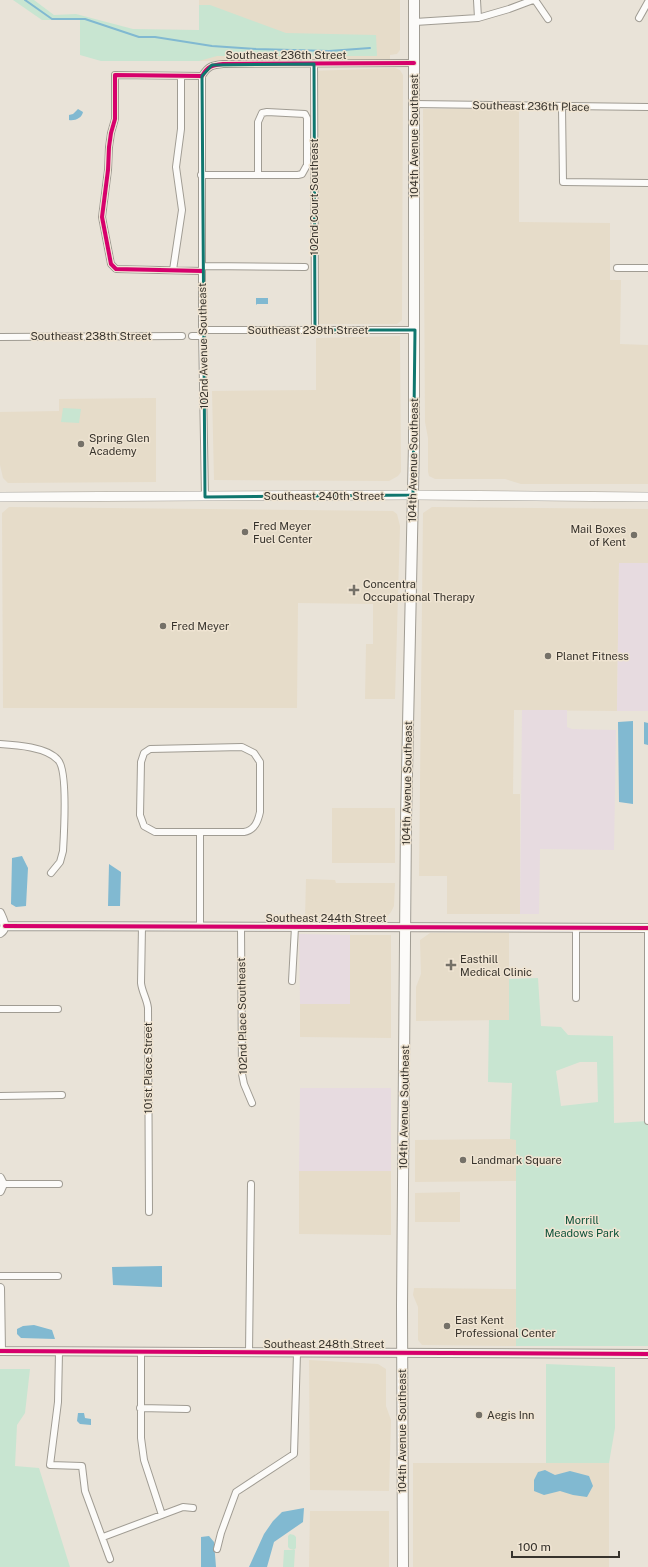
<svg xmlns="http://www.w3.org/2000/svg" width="648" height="1567" viewBox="0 0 648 1567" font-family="'Public Sans',sans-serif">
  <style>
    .built { fill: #e6dcc9 }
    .industrial { fill: #e7dbe0 }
    .green { fill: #c8e5d1; fill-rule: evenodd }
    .water { fill: #81b9d1 }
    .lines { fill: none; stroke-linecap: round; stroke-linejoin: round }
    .stream { stroke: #81b9d1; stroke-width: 2 }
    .minor-casing { stroke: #a09c93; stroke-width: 8 }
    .tertiary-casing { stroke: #a09c93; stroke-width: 10 }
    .secondary-casing { stroke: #a09c93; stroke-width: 10 }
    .primary-casing { stroke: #a09c93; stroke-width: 12 }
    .minor { stroke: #fcfbf9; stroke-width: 6 }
    .tertiary { stroke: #fcfbf9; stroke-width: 8 }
    .secondary { stroke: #fcfbf9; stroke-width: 9 }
    .primary { stroke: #fcfbf9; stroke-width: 10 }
    .cycleway-casing { stroke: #efe4d2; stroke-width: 6 }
    .cycleway { stroke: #d6006c; stroke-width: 4 }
    .marked { fill: none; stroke: #0f766e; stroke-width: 3; stroke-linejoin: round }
    .poi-dot { fill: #757168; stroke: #efe4d2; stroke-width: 1.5 }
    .labels { text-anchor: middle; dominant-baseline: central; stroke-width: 3; stroke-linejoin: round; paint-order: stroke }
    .street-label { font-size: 11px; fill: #37332c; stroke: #efe4d2 }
    .poi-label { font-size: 11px; fill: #37332c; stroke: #efe4d2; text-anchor: start }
    .park-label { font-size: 11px; fill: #0d523a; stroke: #efe4d2 }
  </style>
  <rect width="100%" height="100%" fill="#e9e3d8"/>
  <path class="built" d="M199 0H400V50L397 54 390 55V60L199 61Z
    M395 68 400 70 403 75 402 320 397 324H311L310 71Z
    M423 109H519V222L610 223V280H621L620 344 648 345V484H521L505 479H435L429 476 428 472V438L425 422Z
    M400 336 401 472 398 476 389 481 214 480 212 391 316 390V338Z
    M156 398V482L8 483 3 478 0 465V412L59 411V399Z
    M9 507 393 511 397 514 400 526 395 699H365L366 644H373V604L298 603 297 708H3L2 513Z
    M432 507 648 509V563L619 564 617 711 514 710 513 794H520V914H447V876H419L423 513Z
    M332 808H395V863H332Z
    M306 879 335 880 336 883H395L394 906 391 912 387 917 380 919 305 918Z
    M430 933H509V1020L416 1021V987L421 974 420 940Z
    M350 935H391V1038L300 1037V1004H350Z
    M516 1139V1181L415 1182V1140Z
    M299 1171H391V1235L299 1234Z
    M460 1192V1222H415V1193Z
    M414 1288 516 1289V1346L422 1345 418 1340V1307L413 1295Z
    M309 1360 378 1364 386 1369V1406L391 1420 389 1491 310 1490Z
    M413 1463H609V1567H413Z
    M310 1511H389V1567H309Z"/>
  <path class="industrial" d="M619 563H648V711H617Z
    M522 710H567V727L572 729 616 730 614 850 540 849 539 914H520Z
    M299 934 350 935V1004H300Z
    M300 1088H391V1171H299Z"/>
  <path class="green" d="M13 0H34L54 15 76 14 133 29 199 30V5H210L286 33 376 35 377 56H217L199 61H101L80 55V20H42Z
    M63 408 81 409 79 423 61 422Z
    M538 978 541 1026 561 1027 568 1035 613 1036 614 1123 648 1121V1346H516V1140L510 1139 512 1083 488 1082 489 1020H509V979ZM580 1062H597L598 1102 561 1106 556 1071Z
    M546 1364 615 1367V1428L609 1463H546Z
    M0 1369H30L25 1413 17 1425 15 1466 39 1468 70 1567H0Z
    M290 1534 294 1535 296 1537V1548L294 1550 290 1549 288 1547V1536Z
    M284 1550H295L294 1567H283Z"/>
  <path class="water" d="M78 109 83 112C82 118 75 121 69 120V115L73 114Z
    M256 298H268V304H257L256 305Z
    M633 721V804L619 802 618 722Z
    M644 722 648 723V745L644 744Z
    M22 856 28 868 26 906 16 907 11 904 12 858Z
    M109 864 121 872 120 906H108Z
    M162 1266V1287L113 1285 112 1267Z
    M34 1325 52 1330 55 1339 21 1338 17 1334V1329L23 1326Z
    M78 1413H84L85 1418 91 1419V1425L80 1424 77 1421Z
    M545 1470 555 1475 570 1471 589 1476 593 1486 587 1497 573 1495 560 1491 544 1495 534 1491V1480L538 1472Z
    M304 1508 303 1522 274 1542 267 1567H249L264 1534 273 1521 282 1512Z
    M209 1536 214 1542 216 1567H201V1537Z"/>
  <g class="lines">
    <path class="stream" d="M25 0 52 19H85L139 37H155L212 46 256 49 329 51 370 48"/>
    <g class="minor-casing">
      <path id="minor" d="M477 0 478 18
        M535 0 548 19
        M639 18 648 2
        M415 22 478 18 509 9 533 0
        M314 64 315 330
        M202 76V330L205 497
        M414 104 648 107
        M562 107 563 182 648 183
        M201 175H298L302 174 307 165V118L305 114 267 112 262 113 258 122V175
        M202 266 305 267
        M617 268H648
        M173 270 182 210 176 167 181 129V76
        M202 271 116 269 111 264 102 217 108 170 109 147 111 133 115 119V75L202 76C208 66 212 65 223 64L414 63
        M202 330H415
        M192 336H202
        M0 337 182 336
        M0 744C16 745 47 747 58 760 68 770 64 834 63 851L60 862 51 873
        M242 747 254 753 260 762V812C258 821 255 830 244 832H155L144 826 140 815 141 762 144 753 150 749Z
        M200 832V926
        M142 926 141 983C142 992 147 999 148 1008L149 1212
        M241 927 242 1074 244 1084 252 1103
        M292 981 295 927
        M576 998V927
        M0 1009H58
        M0 1096 62 1095
        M648 1121V928
        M3 1184H59
        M0 1276H58
        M59 1352 58 1402 50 1465 82 1466 85 1491 110 1559
        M141 1352V1438L144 1460 162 1515
        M249 1353 251 1184
        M140 1408 187 1409
        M103 1537 183 1507 193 1508
        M217 1549 221 1533 236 1492 294 1454 297 1353"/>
    </g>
    <g class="tertiary-casing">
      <path id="tertiary" d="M0 913C3 920 8 928 0 933
        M5 926 648 928
        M0 1178 3 1184 0 1191
        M0 1288 1 1351
        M0 1351 648 1354"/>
    </g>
    <g class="secondary-casing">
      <path id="secondary" d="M0 497 413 495 648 497"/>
    </g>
    <g class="primary-casing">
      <path id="primary" d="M403 1567 402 1306 406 820 414 444V0"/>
    </g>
    <use href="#minor" class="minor"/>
    <use href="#tertiary" class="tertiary"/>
    <use href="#secondary" class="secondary"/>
    <use href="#primary" class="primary"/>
    <g class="cycleway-casing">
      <path id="cycleway" d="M202 271 116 269 111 264 102 217 108 170 109 147 111 133 115 119V75L202 76C208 66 212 65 223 64L414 63
        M5 926 648 928
        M0 1351 648 1354"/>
    </g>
    <use href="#cycleway" class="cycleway"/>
  </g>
  <path class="marked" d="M314 64 315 330H415L413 495 205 497 202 76 212 65Z"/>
  <g class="poi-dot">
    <circle cx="81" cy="444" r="4"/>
    <circle cx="245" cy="532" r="4"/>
    <circle cx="634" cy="535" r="4"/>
    <path d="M352 584h4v4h4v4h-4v4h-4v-4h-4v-4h4z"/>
    <circle cx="163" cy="626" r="4"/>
    <circle cx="548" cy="656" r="4"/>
    <path d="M449 959h4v4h4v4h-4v4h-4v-4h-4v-4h4z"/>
    <circle cx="463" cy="1160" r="4"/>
    <circle cx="447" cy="1326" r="4"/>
    <circle cx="479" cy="1415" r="4"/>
  </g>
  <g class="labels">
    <g class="street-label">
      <text x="286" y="55">Southeast 236th Street</text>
      <text transform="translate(531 106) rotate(1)">Southeast 236th Place</text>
      <text transform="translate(414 136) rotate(-90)">104th Avenue Southeast</text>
      <text transform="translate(314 197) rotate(-90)">102nd Court Southeast</text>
      <text x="308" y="330">Southeast 239th Street</text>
      <text x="91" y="336">Southeast 238th Street</text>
      <text transform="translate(203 346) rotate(-91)">102nd Avenue Southeast</text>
      <text transform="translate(413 460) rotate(-89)">104th Avenue Southeast</text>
      <text x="324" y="496">Southeast 240th Street</text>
      <text transform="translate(407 783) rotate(-89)">104th Avenue Southeast</text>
      <text x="326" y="918">Southeast 244th Street</text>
      <text transform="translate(242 1016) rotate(-91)">102nd Place Southeast</text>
      <text transform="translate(148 1068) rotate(-90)">101st Place Street</text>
      <text transform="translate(404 1107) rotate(-89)">104th Avenue Southeast</text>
      <text x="324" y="1344">Southeast 248th Street</text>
      <text transform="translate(402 1431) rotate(-90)">104th Avenue Southeast</text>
    </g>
    <g class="poi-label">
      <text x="89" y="438">Spring Glen<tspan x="89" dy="13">Academy</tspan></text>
      <text x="253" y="526">Fred Meyer<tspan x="253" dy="13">Fuel Center</tspan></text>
      <text x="626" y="529" text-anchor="end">Mail Boxes<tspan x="626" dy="13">of Kent</tspan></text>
      <text x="363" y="584">Concentra<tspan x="363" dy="13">Occupational Therapy</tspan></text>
      <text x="171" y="626">Fred Meyer</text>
      <text x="556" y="656">Planet Fitness</text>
      <text x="460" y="959">Easthill<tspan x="460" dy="13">Medical Clinic</tspan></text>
      <text x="471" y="1160">Landmark Square</text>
      <text x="455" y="1320">East Kent<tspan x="455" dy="13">Professional Center</tspan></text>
      <text x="487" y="1415">Aegis Inn</text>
    </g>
    <g class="park-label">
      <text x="582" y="1220">Morrill<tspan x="582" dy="13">Meadows Park</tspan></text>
    </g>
  </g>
  <path d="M512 1551v6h107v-6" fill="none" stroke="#37332c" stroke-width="2"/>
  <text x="518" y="1551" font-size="12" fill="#37332c" stroke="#efe4d2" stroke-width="3" paint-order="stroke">100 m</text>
</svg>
